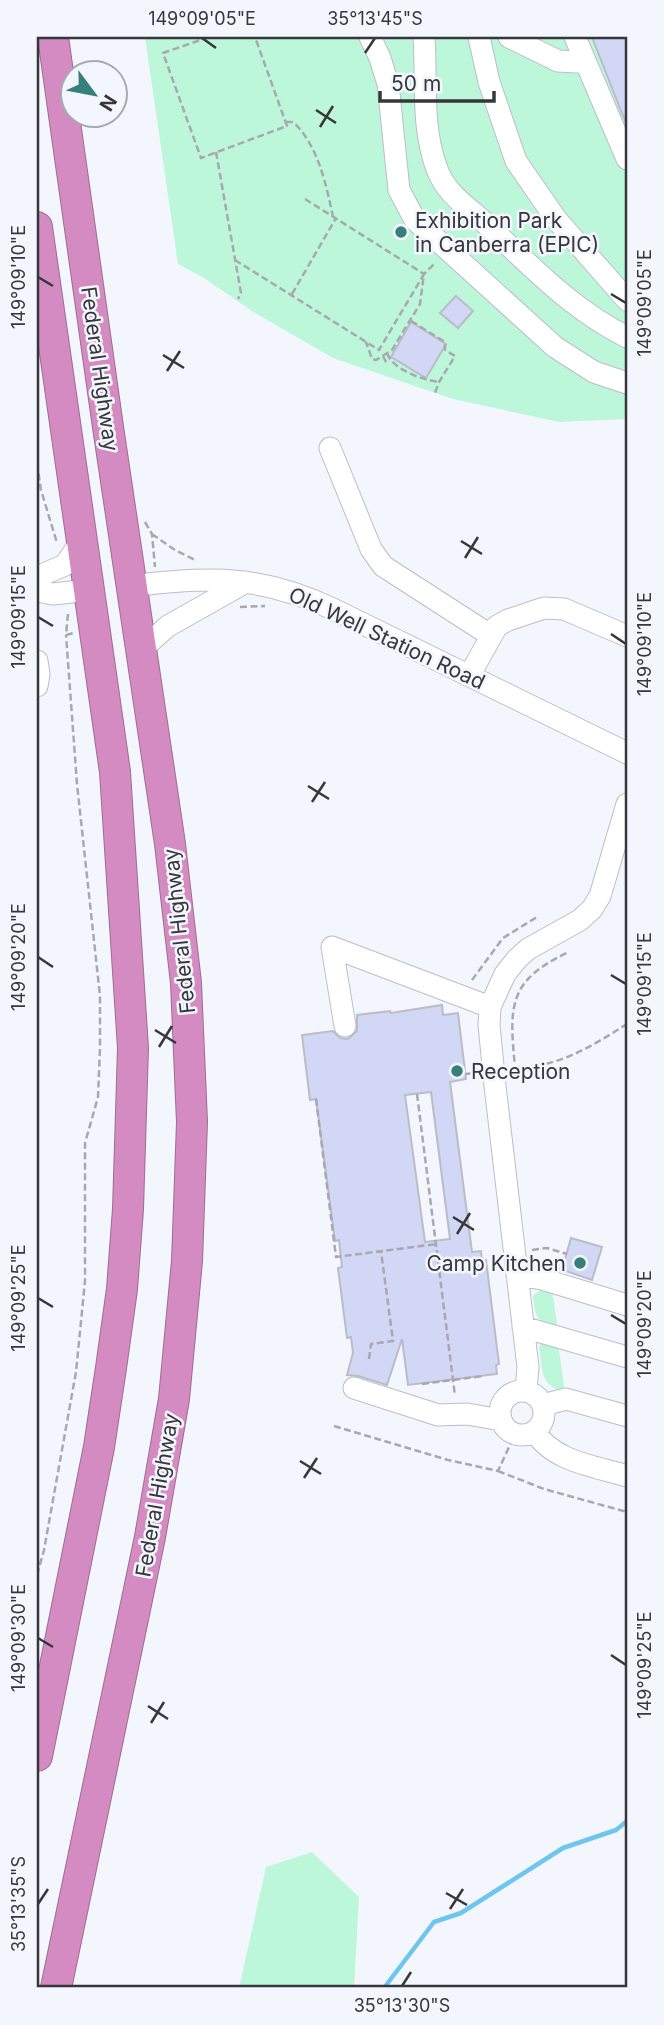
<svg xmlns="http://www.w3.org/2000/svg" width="664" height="2025" viewBox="0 0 664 2025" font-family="Inter,sans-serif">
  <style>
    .green { fill: #bcf7da }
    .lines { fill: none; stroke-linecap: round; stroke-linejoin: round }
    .stream { stroke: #6ec5ee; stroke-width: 4.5 }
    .building { fill: #d1d7f5; stroke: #babdc7; stroke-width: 2; fill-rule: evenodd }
    .minor-casing { stroke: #bcbec8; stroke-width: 23 }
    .highway-casing { stroke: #9c6e92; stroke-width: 32 }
    .path { stroke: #a8a9b0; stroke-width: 2.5; stroke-dasharray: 7 3.5; stroke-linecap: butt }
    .minor { stroke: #fff; stroke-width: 21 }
    .highway { stroke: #d38bc1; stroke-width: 30 }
    .ticks { fill: none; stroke: #36373b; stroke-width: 2.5 }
    .poi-dot { fill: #377f7b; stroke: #f4f6fe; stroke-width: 2.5 }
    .labels { text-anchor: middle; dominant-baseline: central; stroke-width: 5; stroke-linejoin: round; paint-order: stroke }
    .poi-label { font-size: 21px; fill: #36373b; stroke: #f4f6fe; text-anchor: start }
    .street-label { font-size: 21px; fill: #36373b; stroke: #f4f6fe }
    .neatline { fill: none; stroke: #36373b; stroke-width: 2.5 }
    .ticks-label { font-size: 18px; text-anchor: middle; fill: #36373b }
  </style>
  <rect width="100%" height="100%" fill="#f4f6fe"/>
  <path class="green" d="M145 37H627V419L559 422 453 399 333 358 252 311 204 278 178 264Z
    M542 1288 552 1289 558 1331C538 1321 535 1319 533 1296Z
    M542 1342 558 1343 565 1393C539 1384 543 1371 539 1347Z
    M312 1852 359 1897 354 1988H239L266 1867Z"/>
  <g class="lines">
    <path class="stream" d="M384 1988 434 1922 461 1913 563 1848 616 1830 627 1821"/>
  </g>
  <path class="building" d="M592 37H627V125L621 111Z
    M456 296 473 311 458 328 440 313Z
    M411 322 446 344 426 378 391 357Z
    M442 1005 443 1015 458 1013 466 1079 450 1082 472 1252 481 1251 482 1261 486 1260 499 1364 496 1365 497 1374 408 1385 402 1339 387 1385 358 1376 347 1375 353 1353 351 1337 347 1338 338 1268 342 1267 339 1240 335 1241 316 1099 310 1100 302 1035 333 1031 340 1038 348 1039 357 1031V1015L390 1011 391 1013ZM431 1092 450 1239 425 1242 405 1095Z
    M571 1238 602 1247 592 1280 557 1268 560 1260 565 1259Z"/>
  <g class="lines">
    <g class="minor-casing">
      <path id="minor" d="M370 37 380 58 388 84 399 190 415 220 555 347 594 372 627 383
        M424 37C427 81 421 127 437 169 446 194 467 206 486 224 531 266 572 310 627 337
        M479 37 489 82 516 161 556 219 627 300
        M509 37 558 61 576 62
        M575 37 627 159
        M330 448 371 549 383 566 490 635
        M37 586 44 574 65 565 82 540
        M132 586C211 576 262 575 335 610L627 753
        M37 591 53 594 89 590
        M141 650 168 626 246 582
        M37 661 39 674 37 686
        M469 676 497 626 508 620 544 608 564 609 627 636
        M345 1026 332 947 490 1007
        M517 1275 542 1279 627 1305
        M523 1327 627 1357
        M354 1388 438 1415 467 1414 501 1420
        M526 1390 528 1367 495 1086 489 1025 490 1007 505 974 517 959 528 949 580 920 592 909 600 896 627 804
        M500 1413a22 22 0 1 1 44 0a22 22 0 1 1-44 0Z
        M543 1405 566 1399 627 1416
        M535 1432C554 1462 595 1466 627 1476"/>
    </g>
    <g class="highway-casing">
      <path id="highway" d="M53 37 108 427 170 844 186 983 192 1122 187 1261 174 1399 150 1537 56 1988
        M37 227 115 772 133 1048 128 1209 122 1289 111 1368 99 1447 37 1756"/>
    </g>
    <path class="path" d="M209 37 163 53 201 158 287 126 255 37
      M286 122H293C318 145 326 184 333 217
      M216 152 241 293 238 299
      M305 199 424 274 436 262
      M235 260 379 350 424 274 420 304 392 350 376 360 372 359 366 342
      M292 294 336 218
      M411 321 445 342V350L455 356 439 382 435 393
      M387 353C393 370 423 380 439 382
      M383 356 387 364
      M37 463 41 490 57 543
      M145 522 152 534 155 567
      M152 534 175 550 197 561
      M240 607 265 606
      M68 614 66 635 74 633
      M472 980 503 938 537 917
      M515 1067C558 1068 592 1046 627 1024
      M510 1068 515 1067C509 1006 508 980 569 952
      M466 1074 476 1073
      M417 1094 455 1396
      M316 1099 336 1257 437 1244
      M532 1250 547 1248 567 1254
      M369 1359 371 1344 393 1341 381 1251
      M422 1384 483 1376
      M334 1426 448 1460 498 1471 515 1434
      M498 1471 544 1489 627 1512
      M37 1575 44 1550 76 1372 85 1281V1143L98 1097 100 1048V996L77 784 66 635"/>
    <use href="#minor" class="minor"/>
    <use href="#highway" class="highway"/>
  </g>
  <path class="ticks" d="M202 38 216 48M365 53 375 38M316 110 336 123M320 127 333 106M38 277 53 286M611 294 626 303M163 355 184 368M167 371 180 351M461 541 482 554M465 558 478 537M38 617 53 626M611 634 626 644M308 786 329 799M312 802 325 782M38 957 53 967M611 975 626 984M155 1030 176 1043M159 1047 172 1026M453 1217 474 1230M457 1234 470 1213M38 1298 53 1307M611 1315 626 1324M300 1461 321 1474M304 1478 317 1458M38 1638 53 1647M611 1655 626 1665M148 1706 168 1719M151 1723 164 1702M446 1893 467 1905M38 1904 48 1889M450 1909 463 1889M402 1986 411 1972"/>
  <g class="poi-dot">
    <circle cx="401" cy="232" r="7"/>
    <circle cx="457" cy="1071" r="7"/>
    <circle cx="580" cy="1263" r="7"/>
  </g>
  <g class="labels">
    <g class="poi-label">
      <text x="415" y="220">Exhibition Park<tspan x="415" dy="24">in Canberra (EPIC)</tspan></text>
      <text x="471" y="1071">Reception</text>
      <text x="566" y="1263" text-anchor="end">Camp Kitchen</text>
    </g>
    <g class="street-label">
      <text transform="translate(100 369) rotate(82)">Federal Highway</text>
      <text transform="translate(387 638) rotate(25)">Old Well Station Road</text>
      <text transform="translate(179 931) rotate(-96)">Federal Highway</text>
      <text transform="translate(157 1495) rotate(-80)">Federal Highway</text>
    </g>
  </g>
  <rect width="664" height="2025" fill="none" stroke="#f4f6fe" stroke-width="77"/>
  <g transform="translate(94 94) rotate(122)"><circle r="33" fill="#f4f6fe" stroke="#a8aab0" stroke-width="2"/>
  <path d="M0-5L12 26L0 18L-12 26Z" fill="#377f7b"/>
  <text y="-10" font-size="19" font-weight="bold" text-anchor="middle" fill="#36373b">N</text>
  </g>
  <path d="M380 91v10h114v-10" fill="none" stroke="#36373b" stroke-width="3.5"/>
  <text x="391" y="91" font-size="21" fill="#36373b" stroke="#f4f6fe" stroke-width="5" paint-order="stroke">50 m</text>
  <rect x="38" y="38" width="588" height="1948" class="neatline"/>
  <g class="ticks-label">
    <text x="202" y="25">149°09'05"E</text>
    <text x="375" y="25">35°13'45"S</text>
    <text transform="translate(19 277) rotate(-90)" y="6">149°09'10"E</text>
    <text transform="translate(645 303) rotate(-90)" y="6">149°09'05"E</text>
    <text transform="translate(19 617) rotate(-90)" y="6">149°09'15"E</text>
    <text transform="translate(645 644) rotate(-90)" y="6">149°09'10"E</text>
    <text transform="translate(19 957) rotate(-90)" y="6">149°09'20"E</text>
    <text transform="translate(645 984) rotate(-90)" y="6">149°09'15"E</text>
    <text transform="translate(19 1298) rotate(-90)" y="6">149°09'25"E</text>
    <text transform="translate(645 1324) rotate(-90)" y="6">149°09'20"E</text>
    <text transform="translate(19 1638) rotate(-90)" y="6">149°09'30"E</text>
    <text transform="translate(645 1665) rotate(-90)" y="6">149°09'25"E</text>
    <text transform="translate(19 1904) rotate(-90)" y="6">35°13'35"S</text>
    <text x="402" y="2012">35°13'30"S</text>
  </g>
</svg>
